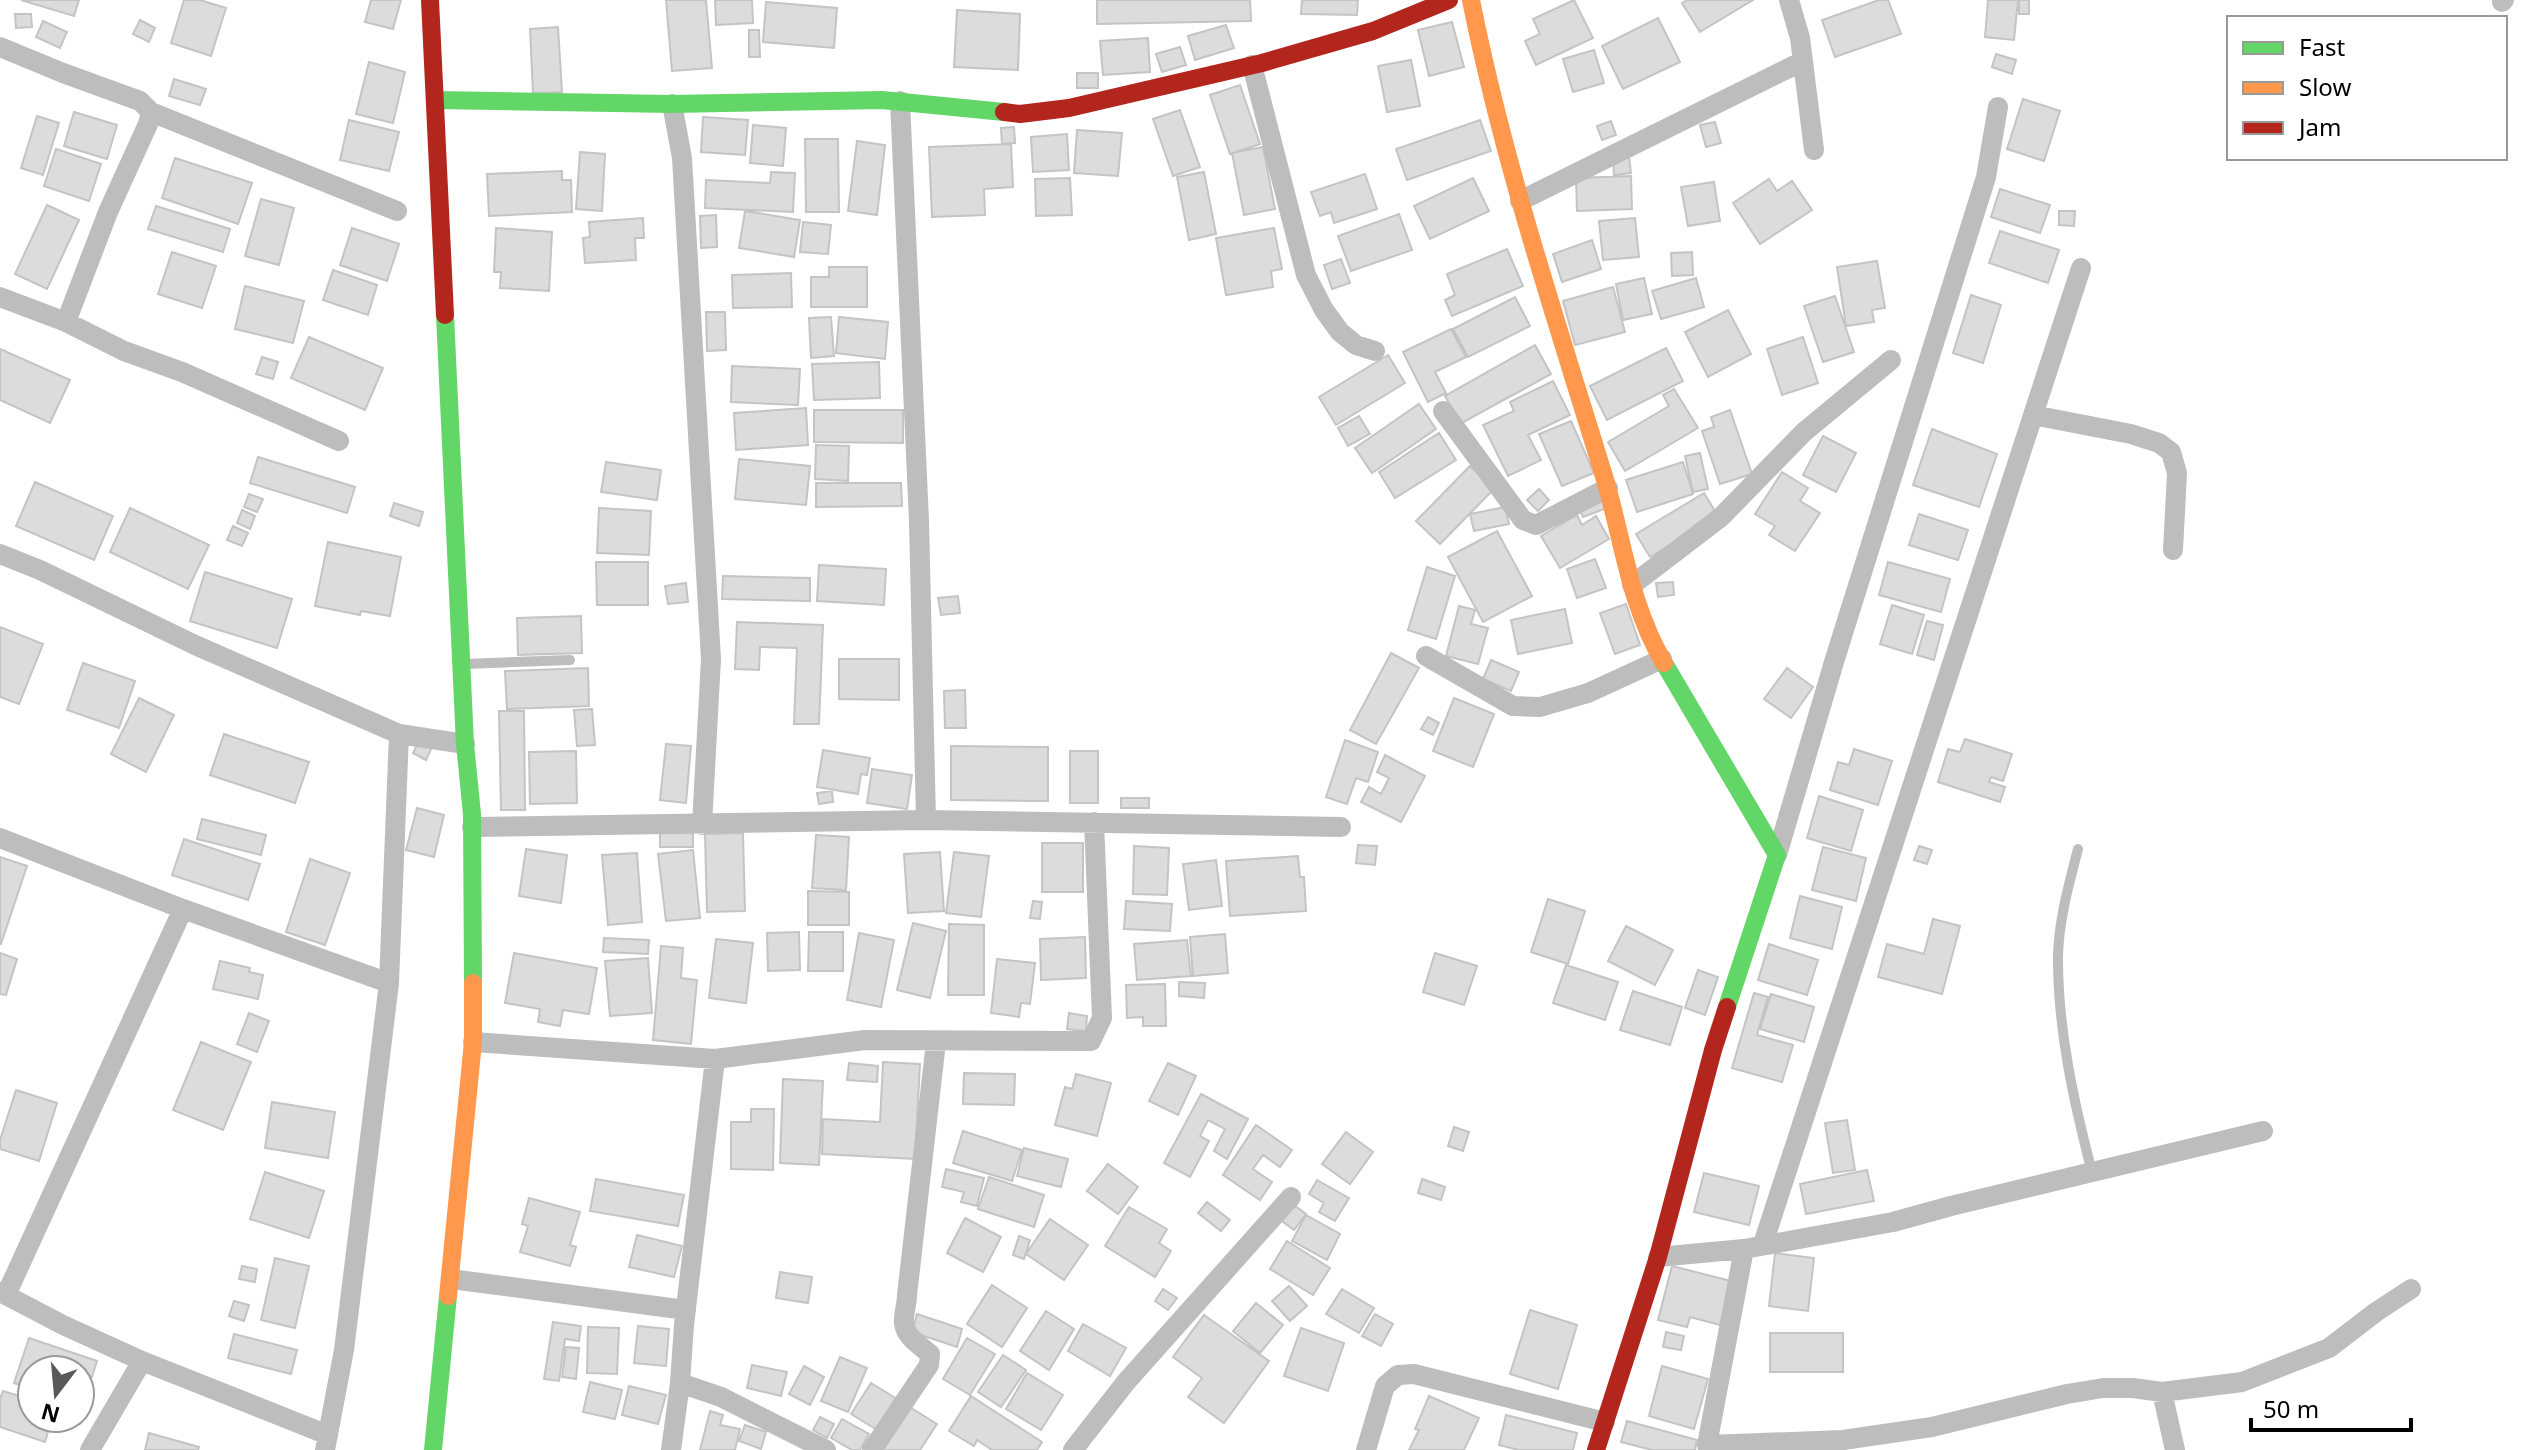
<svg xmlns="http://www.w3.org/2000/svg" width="2523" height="1450" viewBox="0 0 2523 1450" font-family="'Noto Sans',sans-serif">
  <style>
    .building { fill: #dcdcdc; stroke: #c4c4c4; stroke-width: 2 }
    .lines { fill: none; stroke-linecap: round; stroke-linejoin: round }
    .lane { stroke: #bdbdbd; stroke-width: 10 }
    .street { stroke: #bdbdbd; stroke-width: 20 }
    .fast { stroke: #63d668; stroke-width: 18 }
    .slow { stroke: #ff974d; stroke-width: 18 }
    .jam { stroke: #b3261e; stroke-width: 18 }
  </style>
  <rect width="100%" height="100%" fill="#fff"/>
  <path class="building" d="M21 0H79L74 16Z
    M184 0H200L226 8 211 56 171 43Z
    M371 0H401L393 29 365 22Z
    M666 0H706L712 68 672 71Z
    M715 0H752L753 23 716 25Z
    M1097 0H1250L1251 21 1097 24Z
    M1302 0H1358L1357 15 1301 14Z
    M1574 0 1593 38 1536 65 1525 41 1540 34 1533 19Z
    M1687 0H1753L1700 32 1682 3Z
    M1879 0H1888L1901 34 1835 57 1822 20Z
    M1988 0H2018L2014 40 1985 37Z
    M2019 0H2029V14H2019Z
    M766 2 837 8 834 48 763 42Z
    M957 10 1020 14 1018 70 954 67Z
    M15 14H31L32 27 16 28Z
    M1658 18 1680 62 1623 89 1602 46Z
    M140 20 155 28 149 42 133 34Z
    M43 21 67 32 60 48 36 37Z
    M1452 22 1464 67 1429 76 1418 30Z
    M1226 25 1234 48 1195 60 1188 36Z
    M558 27 562 92 533 93 530 29Z
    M749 30H759L760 57H749Z
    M1148 38 1150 72 1103 75 1100 41Z
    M1180 47 1186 65 1162 72 1156 54Z
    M1594 50 1604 83 1573 92 1563 59Z
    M1996 54 2016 60 2012 74 1992 67Z
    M1411 60 1420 106 1387 112 1378 66Z
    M369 62 405 72 393 123 356 114Z
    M1077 73H1098V88H1077Z
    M174 79 206 89 200 105 169 96Z
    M1240 85 1260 144 1230 154 1210 95Z
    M2023 99 2060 111 2044 161 2007 149Z
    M1180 110 1200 167 1173 176 1153 119Z
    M74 112 117 125 107 159 64 146Z
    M37 116 59 123 43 175 21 168Z
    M703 117 748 120 745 155 701 152Z
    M349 120 399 132 389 171 340 160Z
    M1480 120 1491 151 1407 180 1396 149Z
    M1611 121 1616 135 1602 140 1597 126Z
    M1715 122 1721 143 1706 147 1700 125Z
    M753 125 786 128 783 166 750 163Z
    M1014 127 1015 143 1002 144 1001 128Z
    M1077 130 1122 133 1118 176 1074 173Z
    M1067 134 1069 170 1033 172 1031 137Z
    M805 139H838L839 212H806Z
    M857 141 885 145 877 215 848 211Z
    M1011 144 1013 187 984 189 985 215 932 217 929 147Z
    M1263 147 1275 209 1244 215 1232 153Z
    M56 149 101 164 89 201 44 186Z
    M580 152 605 154 602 211 576 209Z
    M1629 157 1631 173 1614 175 1613 159Z
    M175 158 252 183 238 224 162 198Z
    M562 171V180H571L572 212 489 216 487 174Z
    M771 172 795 173 793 212 705 208 706 180 770 183Z
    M1204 172 1216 234 1189 240 1177 177Z
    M1365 174 1377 209 1334 223 1331 212 1320 216 1311 192Z
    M1631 176 1632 209 1577 211 1576 178Z
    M1070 178 1072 215 1036 216 1035 179Z
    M1473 178 1489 211 1430 239 1414 206Z
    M1769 179 1777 191 1792 181 1812 210 1760 244 1733 203Z
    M1714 182 1720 221 1688 226 1681 187Z
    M2000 189 2050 205 2040 233 1991 217Z
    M261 199 294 208 279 265 245 256Z
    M47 205 79 220 47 289 15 274Z
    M156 206 230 229 223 252 148 229Z
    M745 211 800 220 794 257 739 248Z
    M2059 211H2075L2074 226 2059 225Z
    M1399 214 1412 250 1351 271 1338 236Z
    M716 215 717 247 701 248 700 216Z
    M643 218 644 238H635L636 260 585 263 583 238 590 237 589 222Z
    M1635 218 1639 257 1603 260 1599 221Z
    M803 222 831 225 828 254 800 252Z
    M352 228 399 244 387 281 340 265Z
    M496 228 552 232 549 291 500 288 501 272H494Z
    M1274 228 1282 269 1271 271 1273 287 1226 295 1216 238Z
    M2000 231 2059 250 2048 283 1989 263Z
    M1592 240 1601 269 1562 282 1553 254Z
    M1507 249 1523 286 1452 316 1445 300 1455 295 1447 274Z
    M172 252 216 266 202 308 158 294Z
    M1692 252 1693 275 1672 276 1671 253Z
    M1341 259 1350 283 1332 289 1324 265Z
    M1877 261 1885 308 1872 310 1874 322 1846 326 1837 267Z
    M829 267H867V307H811V277H829Z
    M333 270 377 285 368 315 323 300Z
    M791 273 792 307 733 308 732 275Z
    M1644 278 1652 314 1623 320 1616 284Z
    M1696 278 1704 307 1661 319 1652 291Z
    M245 286 304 301 293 343 235 329Z
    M1613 287 1625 332 1575 345 1563 301Z
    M1971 295 2001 305 1983 363 1953 353Z
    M1835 296 1854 352 1823 362 1804 306Z
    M1515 297 1530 326 1468 357 1453 329Z
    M1728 310 1751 354 1708 377 1685 332Z
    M706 312H725L726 350 707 351Z
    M831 317 834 356 811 358 809 318Z
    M839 317 888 322 885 359 836 353Z
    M1451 329 1466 357 1435 372 1446 393 1428 402 1403 352Z
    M309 337 383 368 365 410 291 378Z
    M1803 337 1818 383 1782 395 1767 349Z
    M1535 345 1551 374 1460 424 1445 396Z
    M1666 348 1683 381 1607 420 1590 386Z
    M0 349 70 380 50 423 0 400Z
    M1388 355 1405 383 1336 425 1319 397Z
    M262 357 278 362 273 379 256 374Z
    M879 362 880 398 814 400 812 364Z
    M732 366 800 369 798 405 731 402Z
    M1553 381 1570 415 1528 435 1541 460 1508 476 1483 425 1514 411 1510 402Z
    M1674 389 1698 428 1625 471 1608 442 1669 406 1663 395Z
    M1419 404 1436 429 1372 473 1355 448Z
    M806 408 808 445 736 450 734 413Z
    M814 410H903V443L814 442Z
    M1730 410 1752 474 1720 484 1702 431 1714 427 1711 417Z
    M1359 416 1370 434 1348 446 1338 428Z
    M1571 421 1594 473 1562 486 1539 434Z
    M1932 429 1997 454 1979 507 1913 485Z
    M1439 433 1456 460 1395 498 1379 472Z
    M1823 436 1856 453 1836 492 1803 475Z
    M816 445 849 446 848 481 815 479Z
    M1700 453 1708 489 1693 492 1685 456Z
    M258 457 355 487 347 513 250 483Z
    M739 459 810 466 806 505 735 499Z
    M606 462 661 470 657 500 601 492Z
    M1683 462 1693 494 1637 512 1626 480Z
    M1470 466 1494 489 1440 544 1416 521Z
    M1782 472 1808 488 1800 501 1820 513 1795 551 1769 535 1775 526 1755 514Z
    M35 482 113 516 94 560 16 526Z
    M816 483H901L902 506 816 507Z
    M1539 489 1549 500 1538 511 1527 500Z
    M1704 493 1718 516 1650 557 1636 534Z
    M249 494 263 499 257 512 244 507Z
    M1602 496 1607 508 1583 517 1578 506Z
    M394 503 423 512 419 526 390 516Z
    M1505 507 1509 524 1474 531 1470 514Z
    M130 508 209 545 188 589 110 552Z
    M599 508 651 511 649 555 597 553Z
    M242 510 255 516 250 529 237 523Z
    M1919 514 1968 530 1958 560 1909 545Z
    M1577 515 1582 525 1596 516 1609 539 1560 568 1541 536Z
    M233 526 248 533 242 546 227 540Z
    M1497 531 1532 596 1483 622 1448 557Z
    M328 542 401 557 390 616 361 611 360 615 315 606Z
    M1595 559 1606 588 1577 598 1567 569Z
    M596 562H648V605H597Z
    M1888 562 1950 579 1941 612 1879 595Z
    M819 565 886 569 884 605 817 601Z
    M1427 567 1455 576 1436 639 1408 630Z
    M205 572 292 599 277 648 190 621Z
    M723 576 810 578V601L722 599Z
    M1673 582 1674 595 1658 597 1656 583Z
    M686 583 688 602 668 604 665 586Z
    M958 596 960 613 941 615 938 598Z
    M1626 604 1640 645 1615 654 1600 613Z
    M1892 605 1924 615 1912 654 1880 644Z
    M1459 606 1475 610 1471 624 1488 628 1478 664 1446 656Z
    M1565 609 1572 643 1518 654 1511 620Z
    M581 616 582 653 518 655 517 618Z
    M1927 621 1943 625 1934 660 1917 655Z
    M737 622 823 625 819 724H794L797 648 760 647 759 670 735 669Z
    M0 627 43 644 19 704 0 697Z
    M1391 653 1419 668 1376 744 1350 730Z
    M839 659H899V700L839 699Z
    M1491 660 1519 672 1511 691 1483 679Z
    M83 663 135 681 119 728 67 710Z
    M588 668 589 706 507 709 505 671Z
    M1787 668 1813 687 1791 718 1764 699Z
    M965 690 966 728H945L944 691Z
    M139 698 174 715 146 772 111 754Z
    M1454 698 1494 714 1473 767 1433 751Z
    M592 709 595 745 577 746 574 710Z
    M499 711H524L525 810H501Z
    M1428 717 1439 723 1433 735 1421 729Z
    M224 734 309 762 295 803 210 775Z
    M420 739 433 745 426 760 413 753Z
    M1965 739 2012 754 2003 781 1991 777 1989 782 2005 787 2000 802 1938 782 1948 749 1960 752Z
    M1345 740 1378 752 1368 782 1356 778 1347 804 1326 797Z
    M666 744 691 746 686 803 660 800Z
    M951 746 1048 747V801L951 800Z
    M1854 749 1892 761 1878 805 1830 790 1838 762 1849 765Z
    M823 750 870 758 867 775 861 774 858 794 817 787Z
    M576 751 577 803 530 804 529 752Z
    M1070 751H1098V803H1070Z
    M1385 755 1425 776 1401 822 1361 802 1369 787 1381 794 1389 778 1377 772Z
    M872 769 912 775 907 809 867 803Z
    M832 791 833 802 819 804 817 793Z
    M1819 796 1863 810 1851 851 1807 838Z
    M1121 798H1149V808H1121Z
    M417 808 444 815 434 857 406 850Z
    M202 819 266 835 261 855 197 839Z
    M660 833H693V847H660Z
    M743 833 745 911 707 912 705 834Z
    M816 835 849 837 846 890 812 888Z
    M184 839 260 864 248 900 172 875Z
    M1042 843H1083V892H1042Z
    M1358 845 1377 846 1375 865 1356 863Z
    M1134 846 1169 848 1167 895 1133 894Z
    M1919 846 1932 850 1927 864 1914 860Z
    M1823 847 1866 858 1856 901 1812 890Z
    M526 849 567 855 561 903 519 896Z
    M693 850 700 918 666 921 658 854Z
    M940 852 944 911 908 913 904 854Z
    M954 852 989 856 981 917 946 913Z
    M637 853 642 922 608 925 602 855Z
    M1298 856 1300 877H1304L1306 911 1230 916 1226 861Z
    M0 857 27 866 1 944H0Z
    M310 859 350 873 325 945 286 932Z
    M1216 860 1222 906 1189 910 1183 864Z
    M808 891 849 892V925H808Z
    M1800 896 1842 907 1832 949 1790 938Z
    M1548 899 1585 911 1568 964 1531 952Z
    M1033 901 1042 902 1040 919 1030 918Z
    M1126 901 1172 904 1170 931 1124 929Z
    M1933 919 1960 926 1942 994 1878 977 1887 944 1924 954Z
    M913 923 946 931 930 998 897 990Z
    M949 924 984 925V995H948Z
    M1626 926 1673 950 1655 985 1608 961Z
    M799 932 800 970 768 971 767 933Z
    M809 932H843V971H808Z
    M859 933 894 940 881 1007 847 1000Z
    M1225 934 1228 973 1193 976 1190 937Z
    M1085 937 1086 978 1041 980 1040 939Z
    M604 938 649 940 648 954 603 952Z
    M716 939 753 943 746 1003 709 998Z
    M1187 940 1191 976 1137 980 1134 944Z
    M1769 944 1818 960 1807 995 1758 980Z
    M661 946 683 948 681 978 697 980 691 1044 653 1040Z
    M0 953 17 959 6 995 0 994Z
    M514 953 597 968 589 1014 563 1010 560 1026 538 1022 540 1009 505 1003Z
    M1435 953 1477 966 1464 1005 1423 992Z
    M648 958 652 1013 610 1016 605 961Z
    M997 959 1035 963 1030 1004 1021 1003 1019 1017 991 1013Z
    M220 961 250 968 249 972 263 975 258 999 213 989Z
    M1566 965 1618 982 1605 1020 1553 1003Z
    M1698 970 1718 977 1705 1015 1685 1008Z
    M1179 982 1205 983 1204 998 1179 996Z
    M1165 984 1166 1026H1143V1017L1127 1018 1126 985Z
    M1633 991 1682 1007 1670 1045 1620 1030Z
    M1754 993 1768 997 1757 1035 1793 1045 1782 1082 1732 1068Z
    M1771 994 1814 1007 1804 1042 1760 1029Z
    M249 1013 269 1021 257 1052 237 1044Z
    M1069 1013 1087 1016 1086 1031 1067 1029Z
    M201 1042 251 1062 223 1130 173 1110Z
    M883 1062 920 1064 915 1159 822 1154 823 1119 880 1122Z
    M849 1063 878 1066 877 1082 847 1080Z
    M1168 1063 1196 1076 1178 1115 1149 1101Z
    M964 1073 1015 1074 1014 1105 963 1104Z
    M1076 1074 1111 1083 1097 1136 1055 1125 1065 1087 1072 1089Z
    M783 1079 823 1081 819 1165 780 1163Z
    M16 1090 57 1103 39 1161 0 1149V1140Z
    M1201 1094 1248 1119 1227 1159 1214 1151 1225 1129 1208 1120 1200 1136 1209 1141 1190 1177 1164 1163Z
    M272 1102 335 1112 328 1158 265 1148Z
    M751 1109H774L773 1170 731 1169V1122H751Z
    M1847 1120 1855 1170 1833 1173 1825 1123Z
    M1256 1125 1292 1150 1280 1167 1263 1155 1253 1169 1272 1182 1260 1200 1223 1175Z
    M1454 1127 1469 1132 1463 1151 1448 1146Z
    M963 1131 1022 1150 1012 1181 953 1163Z
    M1346 1132 1373 1152 1350 1184 1322 1164Z
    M1024 1148 1068 1159 1061 1187 1017 1176Z
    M1108 1164 1138 1187 1118 1214 1087 1191Z
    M946 1169 984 1178 977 1206 961 1202 964 1192 942 1187Z
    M1867 1170 1874 1201 1806 1214 1800 1184Z
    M265 1172 324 1191 309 1238 250 1219Z
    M1704 1173 1759 1186 1749 1225 1694 1212Z
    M989 1177 1044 1195 1034 1227 978 1209Z
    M596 1179 684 1195 678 1226 590 1211Z
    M1422 1179 1445 1187 1441 1200 1418 1193Z
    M1317 1180 1349 1198 1335 1221 1319 1212 1324 1203 1309 1194Z
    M529 1198 580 1212 570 1245 576 1247 570 1266 520 1252 528 1226 522 1224Z
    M1207 1202 1230 1220 1221 1231 1198 1213Z
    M1290 1202 1306 1214 1294 1230 1278 1218Z
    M1129 1207 1167 1229 1159 1243 1171 1251 1155 1277 1105 1246Z
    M1306 1215 1340 1234 1327 1260 1292 1241Z
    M965 1218 1001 1237 983 1272 947 1253Z
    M1050 1219 1088 1245 1064 1280 1026 1254Z
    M637 1235 682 1246 674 1277 629 1267Z
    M1019 1236 1030 1240 1024 1259 1013 1255Z
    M1287 1241 1330 1268 1313 1295 1270 1269Z
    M1775 1253 1814 1258 1808 1311 1769 1306Z
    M275 1258 309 1266 295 1328 261 1320Z
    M242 1266 257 1269 255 1282 239 1279Z
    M1672 1266 1731 1281 1720 1325 1690 1317 1687 1327 1658 1320Z
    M780 1272 812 1277 808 1303 776 1298Z
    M992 1285 1027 1308 1002 1347 967 1324Z
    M1289 1286 1307 1306 1290 1321 1272 1301Z
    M1163 1289 1177 1298 1168 1310 1155 1301Z
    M1342 1289 1374 1308 1359 1333 1326 1314Z
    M234 1301 249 1305 244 1321 229 1316Z
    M1256 1303 1283 1325 1260 1353 1233 1331Z
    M1530 1310 1577 1325 1558 1389 1510 1374Z
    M1046 1311 1074 1329 1049 1370 1020 1351Z
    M917 1314 962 1329 957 1347 912 1332Z
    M1375 1314 1393 1324 1381 1346 1362 1336Z
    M1204 1315 1269 1361 1224 1423 1188 1397 1202 1378 1173 1357Z
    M553 1322 581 1326 579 1341 565 1339 559 1381 544 1379Z
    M1083 1324 1126 1348 1110 1376 1068 1351Z
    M638 1326 669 1329 666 1366 634 1363Z
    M588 1327 619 1328 617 1374 587 1373Z
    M1301 1328 1344 1343 1328 1391 1284 1376Z
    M1666 1332 1684 1336 1681 1350 1663 1347Z
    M1770 1333H1843V1372H1770Z
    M234 1334 297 1350 291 1374 228 1358Z
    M29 1338 97 1361 92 1377 80 1373V1370H32V1389L14 1383Z
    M967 1338 995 1354 970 1395 943 1379Z
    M566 1347 579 1348 576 1379 562 1377Z
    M1003 1355 1026 1370 1001 1407 978 1392Z
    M840 1357 867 1368 848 1412 821 1401Z
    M752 1365 787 1372 781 1396 747 1388Z
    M804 1366 824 1377 810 1405 789 1394Z
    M1662 1366 1708 1379 1694 1429 1649 1416Z
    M1027 1373 1063 1395 1041 1430 1006 1409Z
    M590 1382 622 1390 615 1419 583 1412Z
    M871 1383 897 1399 877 1430 851 1414Z
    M629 1386 666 1395 658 1424 622 1415Z
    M3 1391 32 1400V1418H52L45 1442 0 1427V1399Z
    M971 1396 1042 1442 1037 1450H992L977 1440 974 1446 949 1431Z
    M1429 1396 1479 1418 1464 1450H1409L1419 1430 1415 1429Z
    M908 1406 937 1424 920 1450H880Z
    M710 1411 723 1415 720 1425 740 1429 735 1450H700Z
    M1506 1415 1577 1433 1573 1450H1519L1499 1445Z
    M820 1417 834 1424 827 1438 813 1430Z
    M842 1419 869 1434 860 1450H852L831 1438Z
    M1627 1421 1697 1440 1695 1450H1652L1621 1442Z
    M745 1425 766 1432 761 1449 739 1441Z
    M149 1433 199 1447 198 1450H145Z"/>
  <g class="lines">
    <path class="lane" d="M465 664 570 660
      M2078 849C2069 884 2058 923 2058 959 2058 1031 2074 1103 2092 1172"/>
    <path class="street" d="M1789 0 1800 38 1814 150
      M2502 2 2504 0
      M0 47 63 73 140 101 151 112 148 124 108 212 66 322
      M1252 65 1306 275 1324 310 1340 332 1356 345 1375 351
      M900 101 919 521 926 820
      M672 104 682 158 711 659 702 825
      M151 112 397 211
      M1520 201 1803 61
      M0 297 66 322 124 351 182 372 339 441
      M1443 411 1523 520 1536 525 1608 488
      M2033 415 2131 434 2159 443 2171 452 2177 473 2173 550
      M0 554 40 570 195 645 399 734 465 744
      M1632 585 1721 517 1804 432 1891 360
      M1426 656 1513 706 1540 707 1588 693 1662 659
      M472 827 926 820 1341 827
      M0 838 183 909 389 983
      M1777 855 1834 662 1986 177 1998 107
      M473 1042 715 1059 865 1040 1091 1041 1102 1018 1094 822
      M715 1059 684 1325 680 1383 721 1397 826 1450
      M1763 1244 2081 268
      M1744 1249 1707 1445 1843 1440 1932 1427 2067 1394 2103 1388H2133L2162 1392 2242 1382 2329 1348 2376 1312 2411 1289
      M1658 1257 1744 1249 1893 1222 1951 1206 2263 1131
      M451 1279 686 1310
      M0 1292 63 1325 142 1361 328 1435
      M6 1295 183 909
      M2162 1392 2175 1450
      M90 1450 142 1361
      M325 1450 344 1350 389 983 399 734
      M671 1450 680 1383
      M872 1450 929 1365 930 1354C921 1346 905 1337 904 1323 903 1315 907 1305 907 1295L936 1042
      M1073 1450 1126 1382 1291 1197
      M1366 1450 1385 1386 1398 1375 1414 1374 1605 1422"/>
    <path class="fast" d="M436 100 672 104 882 100 1004 112
      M445 315 465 744 472 814 473 983
      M1664 663 1777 855 1727 1007
      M433 1450 448 1296"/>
    <path class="slow" d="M1471 0C1503 161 1555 316 1603 473 1623 537 1628 602 1664 663
      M448 1296 473 1042V983"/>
    <path class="jam" d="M430 0 445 315
      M1004 112 1020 114 1069 108 1262 63 1373 31 1449 0
      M1596 1450 1658 1257 1713 1050 1727 1007"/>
  </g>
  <rect x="2227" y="16" width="280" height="144" fill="#ffffff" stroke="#999999" stroke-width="2"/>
  <rect x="2243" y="42" width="40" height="12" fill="#63d668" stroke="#999999" stroke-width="2"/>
  <text x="2299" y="56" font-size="24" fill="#000000">Fast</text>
  <rect x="2243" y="82" width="40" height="12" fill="#ff974d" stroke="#999999" stroke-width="2"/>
  <text x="2299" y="96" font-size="24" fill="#000000">Slow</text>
  <rect x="2243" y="122" width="40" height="12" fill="#b3261e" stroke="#999999" stroke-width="2"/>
  <text x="2299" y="136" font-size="24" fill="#000000">Jam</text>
  <g transform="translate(56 1394) rotate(196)"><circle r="38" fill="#ffffff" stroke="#999999" stroke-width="2"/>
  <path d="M0-6L14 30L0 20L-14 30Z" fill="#595959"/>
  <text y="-12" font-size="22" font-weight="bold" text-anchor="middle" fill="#000000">N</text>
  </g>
  <path d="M2251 1418v12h160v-12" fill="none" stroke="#000000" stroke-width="4"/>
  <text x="2263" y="1418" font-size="24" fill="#000000" stroke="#ffffff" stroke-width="6" paint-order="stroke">50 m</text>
</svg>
